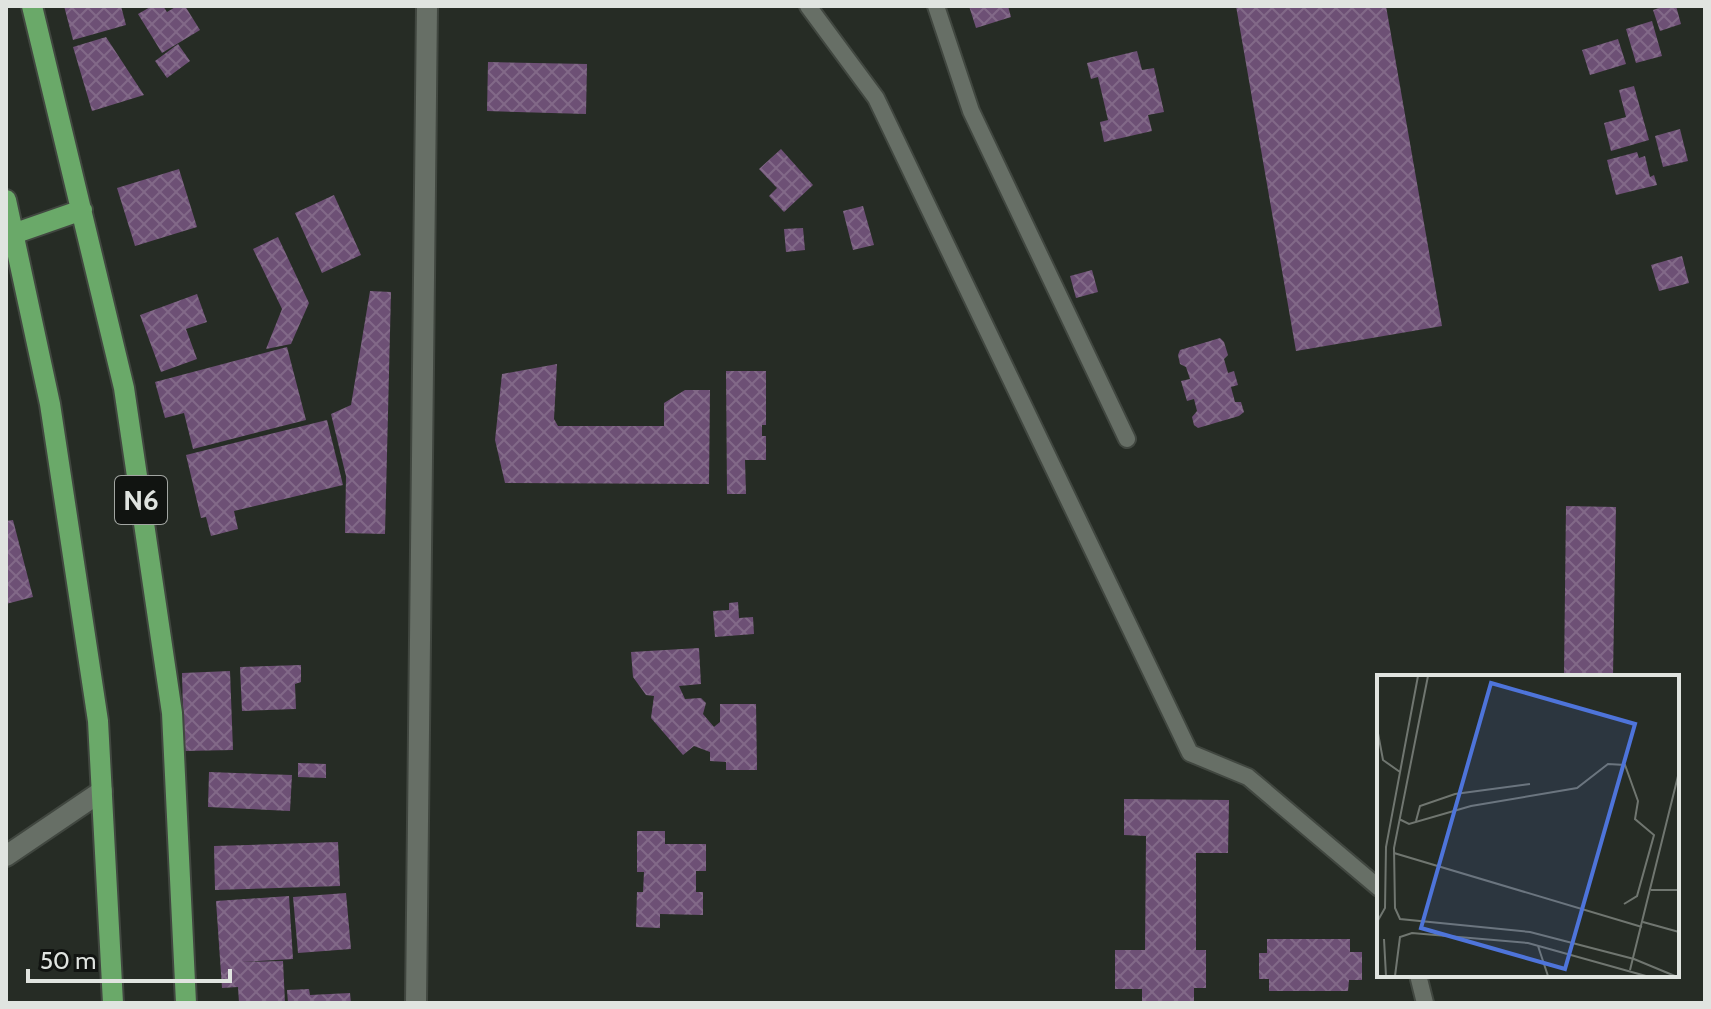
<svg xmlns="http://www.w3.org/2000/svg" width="1711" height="1009" viewBox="0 0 1711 1009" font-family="Cabin,sans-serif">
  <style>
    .building { fill: url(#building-cross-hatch) }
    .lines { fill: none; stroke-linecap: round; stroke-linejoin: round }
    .lane-casing { stroke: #414740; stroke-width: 20 }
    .street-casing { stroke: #414740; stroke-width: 24 }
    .primary-casing { stroke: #414740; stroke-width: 24 }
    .lane { stroke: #676f66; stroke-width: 16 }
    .street { stroke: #676f66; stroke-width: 20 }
    .primary { stroke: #6aa969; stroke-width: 20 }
    .labels { text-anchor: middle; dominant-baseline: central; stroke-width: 6; stroke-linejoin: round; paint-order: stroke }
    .shield { fill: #111411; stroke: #a2a6a2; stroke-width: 2 }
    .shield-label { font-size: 28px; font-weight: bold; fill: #e0e4e0 }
    .inset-road { fill: none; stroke: #707670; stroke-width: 2 }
    .view { fill: #4e74da; fill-opacity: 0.15; stroke: #4e74da; stroke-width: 4 }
    .inset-edge { fill: none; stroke: #e0e4e0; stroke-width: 4 }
  </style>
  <defs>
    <pattern id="building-cross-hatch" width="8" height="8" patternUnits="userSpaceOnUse" patternTransform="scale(2)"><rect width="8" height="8" fill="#6d5075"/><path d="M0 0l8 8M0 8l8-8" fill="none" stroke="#826988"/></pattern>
  </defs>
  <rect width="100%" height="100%" fill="#262c25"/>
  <path class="building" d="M64 6H121L126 25 73 40Z
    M152 6H163L167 12 177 6H185L200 30 162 53 138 14Z
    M969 6H1008L1011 17 976 28Z
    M1236 6H1386L1442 326 1296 351Z
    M1665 6H1676L1681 24 1660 31 1653 10Z
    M1652 21 1662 56 1636 63 1626 29Z
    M106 37 144 95 92 111 73 47Z
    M1618 39 1626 64 1590 75 1582 50Z
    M178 44 190 61 167 78 155 61Z
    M1137 51 1142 70 1154 68 1164 112 1148 115 1152 131 1104 142 1100 122 1108 120 1098 77 1091 79 1087 63Z
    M488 62 587 64 586 114 487 111Z
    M1634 86 1649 140 1611 151 1604 123 1626 117 1619 90Z
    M1680 129 1688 161 1663 167 1655 136Z
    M781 149 813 185 784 212 769 196 777 188 759 169Z
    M1637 152 1639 158 1645 156 1650 177 1654 175 1657 185 1616 195 1607 160Z
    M179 169 197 227 135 246 117 188Z
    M334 195 361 255 322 273 295 213Z
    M863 206 874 245 853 250 843 211Z
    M803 228 805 250 786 252 784 229Z
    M278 237 309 303 291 344 266 349 282 309 253 249Z
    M1682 256 1689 283 1659 291 1651 265Z
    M1092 270 1098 292 1076 298 1070 276Z
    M370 291 391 292 385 534 345 533 346 476 331 414 351 405Z
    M197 294 207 322 186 329 197 359 161 372 140 315Z
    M1220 338 1224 342 1228 355 1224 359 1228 373 1234 371 1238 385 1231 387 1235 402H1241L1244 412 1239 416 1198 428 1194 425 1192 417 1197 411 1194 399 1187 401 1181 381 1190 379 1186 367 1180 364 1178 355 1180 350Z
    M287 347 306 420 193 449 184 413 165 418 155 382Z
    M557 364 554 419 558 426H664V403L685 390H710L709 484 505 483 495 440 502 374Z
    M726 371H766V425H762V436H766V460H745L746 494H727Z
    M327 420 343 485 234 511 238 529 211 536 206 517 201 518 186 455Z
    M1566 506 1616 507 1613 676H1564Z
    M13 520 33 597 6 604V521Z
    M738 602 739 618 753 617 754 634 715 637 713 611 729 610V603Z
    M699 648 701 684 679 686 685 699 701 698 706 703 703 714 714 727 720 722V704H756L757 770H726V762L710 761V752L694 746 683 755 651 718 654 696 646 695 633 677 631 652Z
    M301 665V682L295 684 296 709 242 711 240 667Z
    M230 671 233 750 184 751 182 673Z
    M298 763 326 764V778L298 777Z
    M209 772 292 775 290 811 208 807Z
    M1124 799 1229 800 1228 853H1196V950H1206V988H1194V1003H1142V989H1115V950H1145L1146 836 1124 835Z
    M637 831H665V844H706V871H696V892H703V915L660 914V928L636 927 637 892H643L644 872H637Z
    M338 842 340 886 215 890 214 846Z
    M346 893 351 949 298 953 293 897Z
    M289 896 293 959 241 962 283 961 285 1003H239L238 987 222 988 216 901Z
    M1267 939H1350V952H1362V980H1349L1348 991H1269V979H1259V953H1267Z
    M309 989 310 995 350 993 351 1003H288L287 990Z"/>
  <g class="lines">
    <g class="lane-casing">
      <path id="lane" d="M808 6 876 98 1190 753 1248 777 1379 888
        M936 6 971 111 1127 439
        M1418 975 1425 1003"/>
    </g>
    <g class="street-casing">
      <path id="street" d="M6 856 102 791
        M416 1003 427 6"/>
    </g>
    <g class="primary-casing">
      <path id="primary" d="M32 6 124 388 172 713 186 1003
        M6 200 50 404 98 721 113 1003
        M13 234 82 210"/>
    </g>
    <use href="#lane" class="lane"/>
    <use href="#street" class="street"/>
    <use href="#primary" class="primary"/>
  </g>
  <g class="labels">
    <rect class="shield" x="115" y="476" width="52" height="48" rx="6"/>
    <g class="shield-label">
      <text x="141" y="500">N6</text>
    </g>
  </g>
  <g transform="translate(1377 675)">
    <rect width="302" height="302" fill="#262c25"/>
    <path class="inset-road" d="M51 1 17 173 18 233 23 244 153 257 257 284 298 301M0 53 6 85 23 97M22 144 32 149 94 131 200 113 231 89 248 90 261 126 258 144 277 160 260 221 247 229M39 146 43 131 78 119 153 109M17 178 265 252M274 215H302M0 247 8 233 9 172 41 1M266 247 302 257M7 264 9 301M161 271 171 301M253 295 302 97M18 301 23 262 35 258 151 268 269 301"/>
    <path class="view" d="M114 8 258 49 188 294 44 253Z"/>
    <rect width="302" height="302" class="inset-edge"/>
  </g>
  <rect width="1711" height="1009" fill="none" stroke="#e0e4e0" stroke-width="16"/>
  <path d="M28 969v12h202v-12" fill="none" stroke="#e0e4e0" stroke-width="4"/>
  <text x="40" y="969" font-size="24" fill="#e0e4e0" stroke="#111411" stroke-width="6" paint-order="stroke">50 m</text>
</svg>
